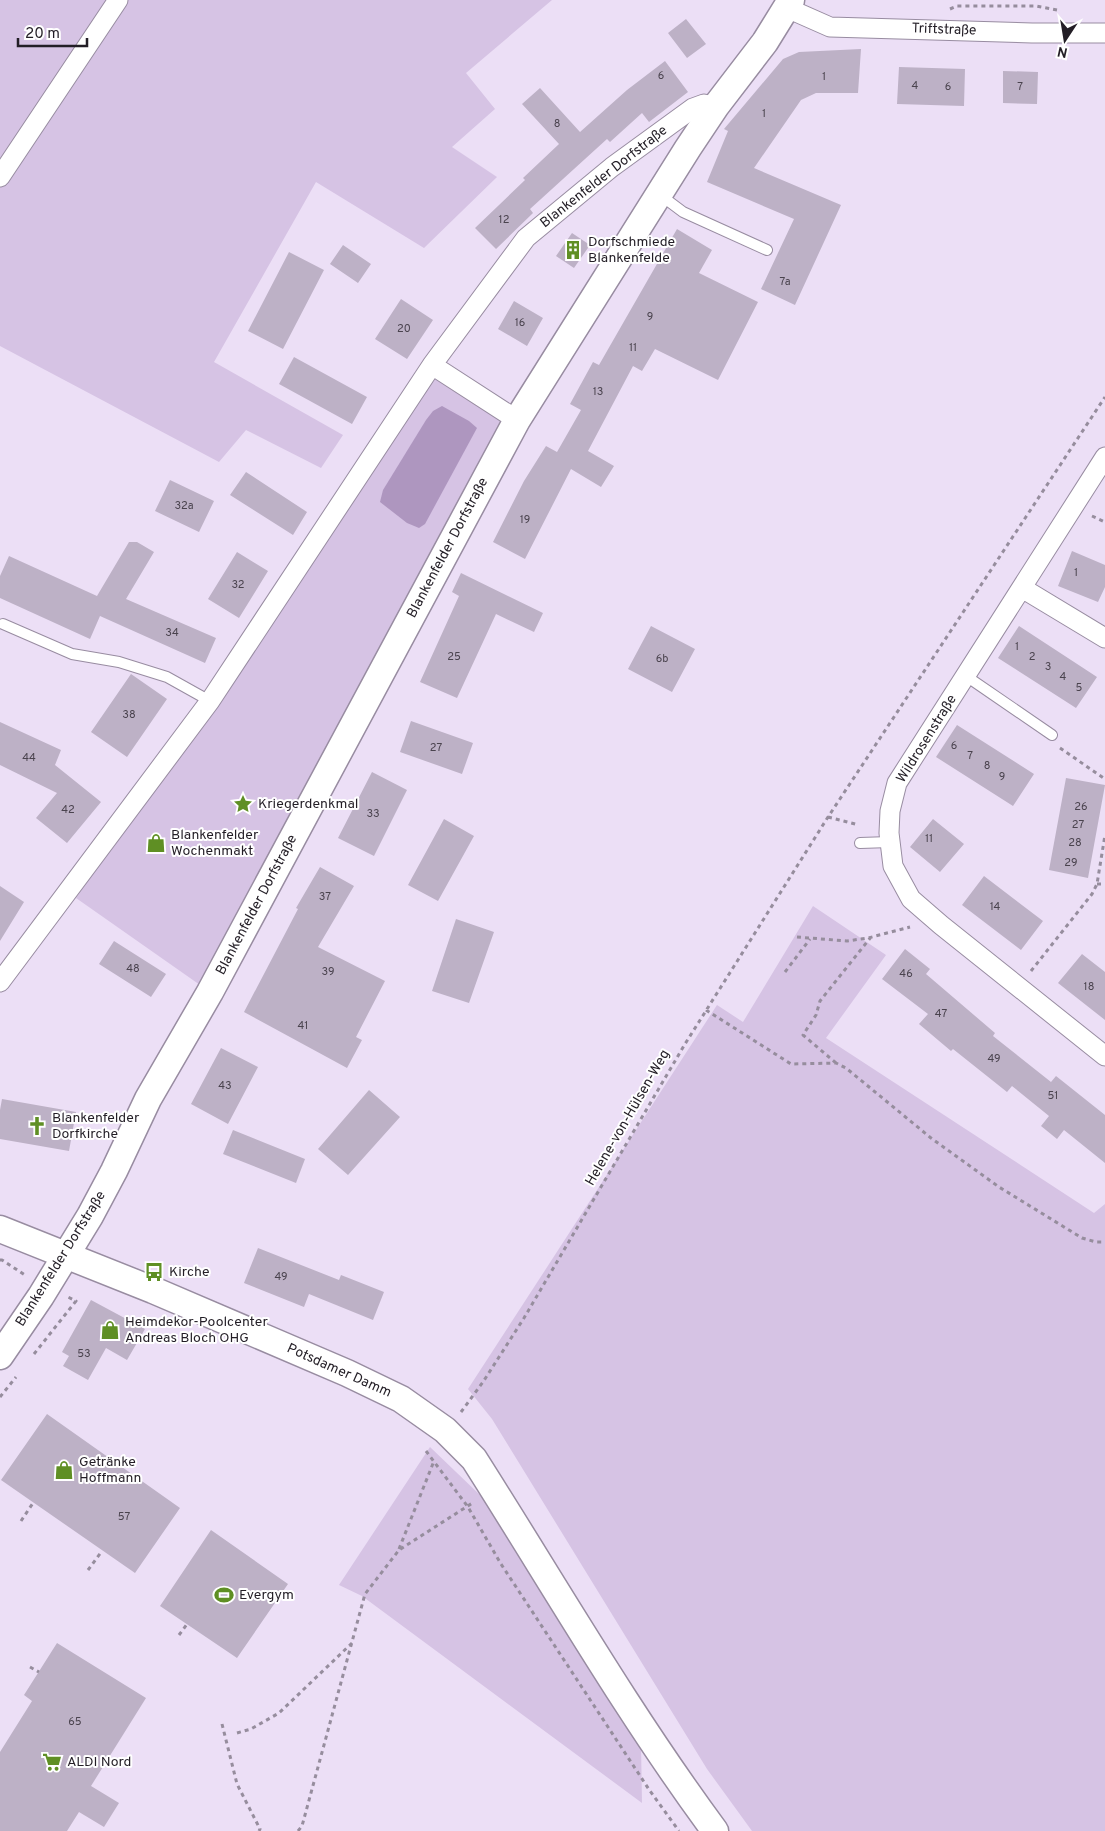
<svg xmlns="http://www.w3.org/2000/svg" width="1105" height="1831" viewBox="0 0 1105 1831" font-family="Overpass,sans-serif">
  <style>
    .green { fill: #d6c3e4 }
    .water { fill: #ae96bf }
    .building { fill: #bdb1c6 }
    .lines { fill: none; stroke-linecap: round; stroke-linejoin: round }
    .lane-casing { stroke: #988ca1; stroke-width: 12 }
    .street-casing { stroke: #988ca1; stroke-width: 21 }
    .secondary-casing { stroke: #988ca1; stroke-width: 29 }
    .path { stroke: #968d9d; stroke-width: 3; stroke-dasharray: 4 4; stroke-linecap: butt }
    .lane { stroke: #fff; stroke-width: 10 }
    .street { stroke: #fff; stroke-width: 19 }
    .secondary { stroke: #fff; stroke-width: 26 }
    .labels { text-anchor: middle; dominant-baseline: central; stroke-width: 4; stroke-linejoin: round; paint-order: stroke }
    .number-label { font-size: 11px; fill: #4a434e }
    .street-label { font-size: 14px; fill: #231e26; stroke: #fff }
    .poi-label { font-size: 14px; fill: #231e26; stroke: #fff; text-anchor: start }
  </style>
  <rect width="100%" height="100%" fill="#ecdff6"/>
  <path class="green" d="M0 0H552L466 73 495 109 452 147 497 177 424 248 316 182 214 362 343 435 321 468 246 430 219 462 0 346Z
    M432 365 517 420 210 992 76 898 210 701Z
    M813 906 886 955 826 1038 1094 1213 1105 1204V1831H752L707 1769 492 1419 468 1389 717 1005 743 1022Z
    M430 1447 480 1495 641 1743 642 1803 362 1596 339 1585Z"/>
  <path class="water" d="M442 406 469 421 477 428 425 524 419 528 407 523 380 502 383 490 426 420 433 411Z"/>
  <path class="building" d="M686 19 706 44 687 58 668 33Z
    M861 49 858 93H816L801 100 754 168 841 205 795 305 761 289 794 219 707 182 728 131 724 129 783 59 799 52Z
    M665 61 688 92 649 122 642 113 610 142 607 139 530 209 533 213 496 249 475 228 525 180 523 178 559 144 522 104 540 88 580 132 627 90Z
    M899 67 965 69 964 106 897 104Z
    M1003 71 1038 72 1037 104 1003 103Z
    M677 229 712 250 699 273 758 302 718 380 655 349 642 371 633 366 588 451 614 466 601 487 571 469 525 559 493 542 524 481 546 446 557 452 581 410 570 404 593 362 599 365Z
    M572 233 590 245 574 268 556 256Z
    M343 245 371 264 358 283 330 264Z
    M289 252 324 270 283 349 248 331Z
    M401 299 433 320 407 359 375 339Z
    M514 301 543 318 527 346 498 329Z
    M294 357 367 397 352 424 279 384Z
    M246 472 307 512 293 535 230 495Z
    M170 480 214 501 199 532 155 511Z
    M129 542H137L154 552 126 599 216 638 205 663 100 616 90 639 0 598V576L9 556 97 596Z
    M1072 551 1105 565V587L1098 602 1058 586Z
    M237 552 268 571 239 618 208 599Z
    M461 573 543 613 534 632 496 614 457 698 420 682 459 596 452 592Z
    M651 626 695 649 672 692 628 669Z
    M1019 626 1097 677 1076 708 998 658Z
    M131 674 167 699 127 757 91 732Z
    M411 721 473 743 462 774 400 752Z
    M0 722 61 750 55 765 101 802 67 843 36 818 57 793 0 765Z
    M957 725 1034 774 1013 806 936 757Z
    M372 772 407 790 374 856 338 838Z
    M1066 778 1105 785 1088 878 1049 870Z
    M444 819 474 836 438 901 408 885Z
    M933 819 964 844 940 872 910 847Z
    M320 867 354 886 318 947 385 981 356 1037 362 1040 347 1068 244 1012 298 909 296 908Z
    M984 876 1043 921 1021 950 962 905Z
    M0 886 24 902 0 941Z
    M456 919 494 932 469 1003 432 991Z
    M114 941 166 974 151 997 99 964Z
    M905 949 930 969 926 974 995 1033 993 1036 1051 1082 1056 1076 1105 1115V1163L1064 1130 1057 1139 1041 1126 1049 1116 1012 1086 1007 1092 953 1049 951 1051 919 1024 928 1014 882 979Z
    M1082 954 1105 972V1020L1058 983Z
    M221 1048 258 1067 228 1124 191 1104Z
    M369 1090 400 1117 348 1175 318 1149Z
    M2 1099 76 1112 69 1151 0 1139V1110Z
    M233 1130 305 1159 296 1183 223 1154Z
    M258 1248 339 1280 341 1275 384 1292 373 1320 309 1294 304 1307 244 1283Z
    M91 1300 145 1329 127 1360 106 1348 88 1380 63 1366 69 1356 62 1352Z
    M47 1414 180 1508 135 1573 1 1480Z
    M211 1530 288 1584 237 1658 160 1606Z
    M57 1643 146 1698 91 1786 119 1803 104 1827 79 1812 67 1831H0V1752L32 1701 24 1695Z"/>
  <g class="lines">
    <g class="lane-casing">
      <path id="lane" d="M659 194 683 212 767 250
        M3 624 72 654 119 662 167 677 210 701
        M966 676 1052 735
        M860 843 890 842"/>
    </g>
    <g class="street-casing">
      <path id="street" d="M787 8 830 27 1032 33H1105
        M0 177 118 0
        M432 365 517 420
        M1105 457 897 783 890 811 889 833 893 866 911 899 941 925 1105 1056
        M1022 588 1105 638
        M0 982 210 701 432 365 526 238 612 167 693 108 704 104 716 106"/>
    </g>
    <g class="secondary-casing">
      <path id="secondary" d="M0 1229 153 1290 347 1373 401 1399 445 1430 474 1459C553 1583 627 1712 715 1831
        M0 1356 41 1296 90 1216 114 1171 148 1099 210 992 517 420 688 148 716 106 765 42 791 0"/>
    </g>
    <path class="path" d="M950 9 957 6H1036L1057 10
      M1092 516 1105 522
      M1060 748 1105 779
      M828 817 859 825
      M1097 884H1105
      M797 937 847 941 868 938 910 927
      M1031 971 1092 894 1097 884 1105 835
      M785 972 810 939
      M706 1010 791 1064 836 1063 846 1068 931 1138 999 1187 1082 1238 1096 1242H1105
      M836 1063 803 1035 816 1015 820 1001 871 937
      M0 1260H2L25 1275
      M34 1354 76 1301 68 1297
      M0 1397 16 1377
      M461 1412 483 1382 524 1318 685 1044 828 817 1105 397
      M426 1451 468 1507 501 1564 650 1791 679 1831
      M21 1521 33 1503
      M399 1549 434 1461
      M88 1570 102 1551
      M179 1635 187 1624
      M30 1667 39 1672
      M222 1724 237 1784 260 1829 259 1831
      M237 1733 251 1729 279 1713 352 1643
      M298 1831 302 1826 365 1594 399 1550 474 1502"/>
    <use href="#lane" class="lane"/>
    <use href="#street" class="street"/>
    <use href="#secondary" class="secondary"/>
  </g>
  <defs>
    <g id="building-bare" transform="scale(1.5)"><path d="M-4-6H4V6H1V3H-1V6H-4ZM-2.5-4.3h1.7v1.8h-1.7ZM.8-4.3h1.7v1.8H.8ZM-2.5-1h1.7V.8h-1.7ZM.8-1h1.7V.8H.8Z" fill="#5f8f24" stroke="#fff" stroke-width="2.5" paint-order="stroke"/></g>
    <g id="sight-bare" transform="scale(1.5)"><path d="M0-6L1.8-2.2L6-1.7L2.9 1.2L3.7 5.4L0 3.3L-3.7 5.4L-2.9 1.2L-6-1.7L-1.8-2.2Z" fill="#5f8f24" stroke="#fff" stroke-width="2.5" paint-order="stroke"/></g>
    <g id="shop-bare" transform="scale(1.5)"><path d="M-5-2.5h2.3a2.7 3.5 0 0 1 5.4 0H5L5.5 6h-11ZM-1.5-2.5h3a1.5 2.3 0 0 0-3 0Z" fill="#5f8f24" stroke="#fff" stroke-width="2.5" paint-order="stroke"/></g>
    <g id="church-bare" transform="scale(1.5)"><path d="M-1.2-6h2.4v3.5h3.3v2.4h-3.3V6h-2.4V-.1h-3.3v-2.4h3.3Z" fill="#5f8f24" stroke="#fff" stroke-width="2.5" paint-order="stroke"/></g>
    <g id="bus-bare" transform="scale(1.5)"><path d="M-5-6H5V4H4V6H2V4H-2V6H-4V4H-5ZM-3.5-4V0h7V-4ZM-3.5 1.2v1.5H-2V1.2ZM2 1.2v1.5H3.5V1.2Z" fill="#5f8f24" stroke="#fff" stroke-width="2.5" paint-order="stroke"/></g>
    <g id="stadium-bare" transform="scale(1.5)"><path d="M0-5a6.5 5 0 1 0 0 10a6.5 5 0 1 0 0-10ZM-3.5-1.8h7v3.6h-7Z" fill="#5f8f24" stroke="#fff" stroke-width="2.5" paint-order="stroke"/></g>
    <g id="supermarket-bare" transform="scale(1.5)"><path d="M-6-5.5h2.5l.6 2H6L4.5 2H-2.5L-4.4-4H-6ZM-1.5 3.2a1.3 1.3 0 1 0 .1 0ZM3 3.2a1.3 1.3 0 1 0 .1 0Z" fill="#5f8f24" stroke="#fff" stroke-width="2.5" paint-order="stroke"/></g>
  </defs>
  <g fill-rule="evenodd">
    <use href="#building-bare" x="573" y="250"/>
    <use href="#sight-bare" x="243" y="804"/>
    <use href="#shop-bare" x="156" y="843"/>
    <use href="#church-bare" x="37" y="1126"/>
    <use href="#bus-bare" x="154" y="1272"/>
    <use href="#shop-bare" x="110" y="1330"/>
    <use href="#shop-bare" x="64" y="1470"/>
    <use href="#stadium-bare" x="224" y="1595"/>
    <use href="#supermarket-bare" x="52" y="1762"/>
  </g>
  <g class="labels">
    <g class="number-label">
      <text x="661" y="76">6</text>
      <text x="824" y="77">1</text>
      <text x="915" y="86">4</text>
      <text x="948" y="87">6</text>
      <text x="1020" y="87">7</text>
      <text x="764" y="114">1</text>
      <text x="557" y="124">8</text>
      <text x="504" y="220">12</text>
      <text x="785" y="282">7a</text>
      <text x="650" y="317">9</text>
      <text x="520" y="323">16</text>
      <text x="404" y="329">20</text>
      <text x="633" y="348">11</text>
      <text x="598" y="392">13</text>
      <text x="184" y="506">32a</text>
      <text x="525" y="520">19</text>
      <text x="1076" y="573">1</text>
      <text x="238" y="585">32</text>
      <text x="172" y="633">34</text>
      <text x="1017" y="647">1</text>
      <text x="454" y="657">25</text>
      <text x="1032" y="657">2</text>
      <text x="662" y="659">6b</text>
      <text x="1048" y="667">3</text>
      <text x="1063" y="677">4</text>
      <text x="1079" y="688">5</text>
      <text x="129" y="715">38</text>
      <text x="954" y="746">6</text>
      <text x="436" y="748">27</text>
      <text x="970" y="756">7</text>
      <text x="29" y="758">44</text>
      <text x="987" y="766">8</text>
      <text x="1002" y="777">9</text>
      <text x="1081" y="807">26</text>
      <text x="68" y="810">42</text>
      <text x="373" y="814">33</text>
      <text x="1078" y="825">27</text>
      <text x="929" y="839">11</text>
      <text x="1075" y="843">28</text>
      <text x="1071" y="863">29</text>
      <text x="325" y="897">37</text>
      <text x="995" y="907">14</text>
      <text x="133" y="969">48</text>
      <text x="328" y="972">39</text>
      <text x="906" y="974">46</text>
      <text x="1089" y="987">18</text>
      <text x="941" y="1014">47</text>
      <text x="303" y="1026">41</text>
      <text x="994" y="1059">49</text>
      <text x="225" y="1086">43</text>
      <text x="1053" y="1096">51</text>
      <text x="281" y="1277">49</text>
      <text x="84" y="1354">53</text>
      <text x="124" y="1517">57</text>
      <text x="75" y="1722">65</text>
    </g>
    <g class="street-label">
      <text transform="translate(944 30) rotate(2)">Triftstraße</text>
      <text transform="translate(604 177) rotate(-38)">Blankenfelder Dorfstraße</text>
      <text transform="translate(448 548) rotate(-62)">Blankenfelder Dorfstraße</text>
      <text transform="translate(927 739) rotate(-58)">Wildrosenstraße</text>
      <text transform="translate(257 905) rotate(-62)">Blankenfelder Dorfstraße</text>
      <text transform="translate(628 1118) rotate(-60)">Helene-von-Hülsen-Weg</text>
      <text transform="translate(61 1259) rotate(-58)">Blankenfelder Dorfstraße</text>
      <text transform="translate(339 1371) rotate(24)">Potsdamer Damm</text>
    </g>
    <g class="poi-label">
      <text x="588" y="242">Dorfschmiede<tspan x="588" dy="16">Blankenfelde</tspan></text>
      <text x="258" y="804">Kriegerdenkmal</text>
      <text x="171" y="835">Blankenfelder<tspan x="171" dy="16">Wochenmakt</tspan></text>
      <text x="52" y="1118">Blankenfelder<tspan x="52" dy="16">Dorfkirche</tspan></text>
      <text x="169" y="1272">Kirche</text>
      <text x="125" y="1322">Heimdekor-Poolcenter<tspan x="125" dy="16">Andreas Bloch OHG</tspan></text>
      <text x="79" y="1462">Getränke<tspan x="79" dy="16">Hoffmann</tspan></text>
      <text x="239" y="1595">Evergym</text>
      <text x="67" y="1762">ALDI Nord</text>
    </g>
  </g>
  <g transform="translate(1065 40) rotate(192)" stroke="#ffffff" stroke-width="4" paint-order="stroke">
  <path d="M0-4L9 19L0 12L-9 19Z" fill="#231e26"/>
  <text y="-8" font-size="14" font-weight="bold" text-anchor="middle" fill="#231e26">N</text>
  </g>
  <path d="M18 38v8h69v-8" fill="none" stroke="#231e26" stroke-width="2.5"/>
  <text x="25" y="38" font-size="15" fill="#231e26" stroke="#ffffff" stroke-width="4" paint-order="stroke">20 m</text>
</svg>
